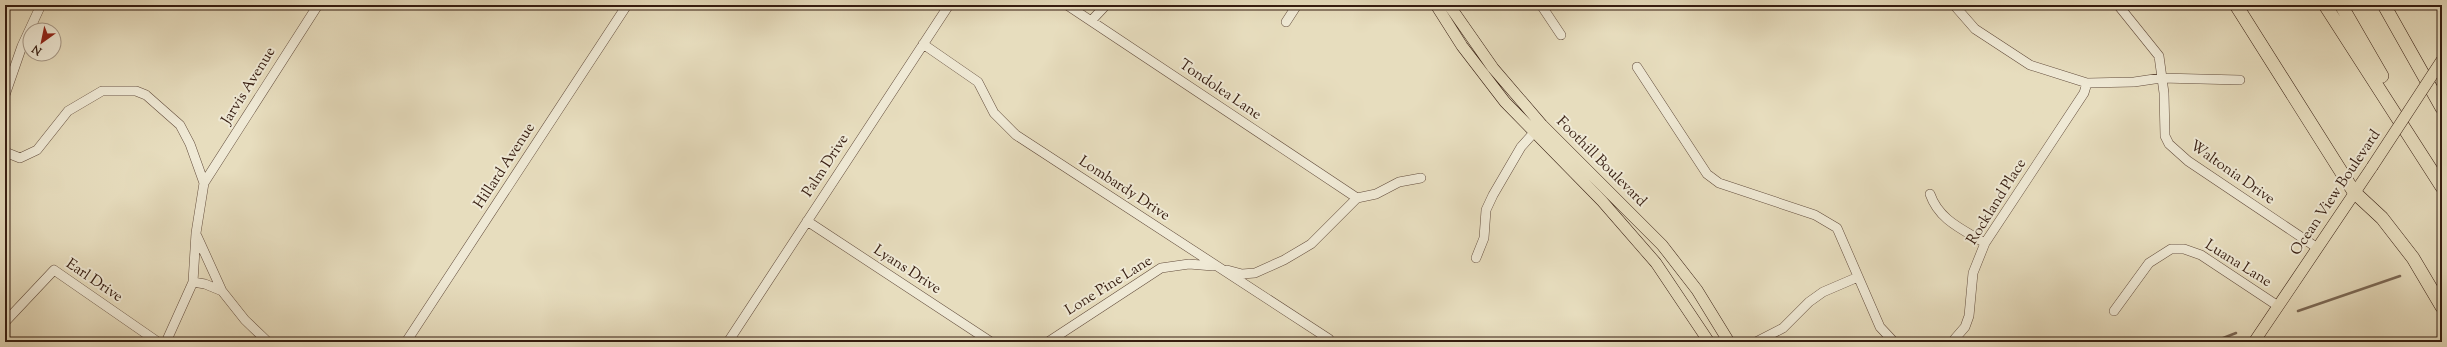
<svg xmlns="http://www.w3.org/2000/svg" width="2447" height="347" viewBox="0 0 2447 347" font-family="'Sorts Mill Goudy',serif">
  <style>
    .lines { fill: none; stroke-linecap: round; stroke-linejoin: round }
    .stream { stroke: #7b6855; stroke-width: 2.5 }
    .minor-casing { stroke: #624c3c; stroke-width: 10 }
    .major-casing { stroke: #351c10; stroke-width: 12 }
    .highway-casing { stroke: #351c10; stroke-width: 14 }
    .minor { stroke: #efe9d5; stroke-width: 9 }
    .major { stroke: #e7ddbe; stroke-width: 11 }
    .highway { stroke: #e7ddbe; stroke-width: 13 }
    .major-bridge-casing { stroke: #351c10; stroke-width: 12; stroke-linecap: butt }
    .major-bridge { stroke: #e7ddbe; stroke-width: 11 }
    .labels { text-anchor: middle; dominant-baseline: central; stroke-width: 4; stroke-linejoin: round; paint-order: stroke }
    .street-label { font-size: 15px; fill: #351c10; stroke: #efe9d5 }
  </style>
  <rect width="100%" height="100%" fill="#e7ddbe"/>
  <filter id="stains"><feTurbulence type="fractalNoise" baseFrequency=".005" numOctaves="4"/><feColorMatrix values="0 0 0 0 .2 0 0 0 0 .09 0 0 0 0 .02 0 0 0 .5 -.17"/></filter>
  <radialGradient id="worn" r=".72"><stop offset=".6" stop-color="#630" stop-opacity="0"/><stop offset="1" stop-color="#630" stop-opacity=".3"/></radialGradient>
  <g class="lines">
    <path class="stream" d="M2298 311 2400 276
      M2213 342 2236 333"/>
    <g class="minor-casing">
      <path id="minor" d="M1067 5 1357 198
        M1541 5 1561 35
        M1954 5 1975 29 2030 65 2087 83 2134 82 2161 78 2240 80
        M2118 5 2159 56 2164 93 2165 136 2169 144 2188 161 2316 247
        M1091 21 1106 5
        M1286 22 1297 5
        M923 44 978 82 994 113 1016 135 1329 339
        M1637 67 1707 174 1719 183 1815 215 1837 228 1880 327 1894 342
        M5 95 22 46 41 5
        M5 152 20 158 37 150 68 111 102 91H136L146 95 180 125 190 144 204 183 196 233 193 282 205 284 222 291 245 320 268 342
        M204 183 318 5
        M1930 194C1939 220 1962 229 1985 243
        M807 221 991 342
        M197 236 222 291
        M1476 258 1484 238 1486 210 1493 195 1521 147 1538 128
        M1227 270 1242 274 1255 273 1284 260 1311 244 1357 198 1376 194 1399 182 1421 178
        M2114 311 2149 263 2171 249H2184L2201 255 2278 306
        M5 322 54 270 158 342
        M166 342 193 282
        M406 342 627 5
        M728 342 949 5
        M1048 342 1161 268 1189 264 1213 266
        M1756 342 1783 328 1809 302 1823 292 1858 277
        M1952 342 1965 327 1969 316 1973 273 1985 243 2084 93 2087 83"/>
    </g>
    <g class="major-casing">
      <path id="major" d="M1436 5 1462 46 1505 102 1602 201 1656 263 1709 342
        M1449 5 1493 68 1542 125 1662 245 1697 290 1729 342
        M2254 342 2372 167"/>
    </g>
    <g class="highway-casing">
      <path id="highway" d="M2236 5 2354 192 2382 218 2413 258 2442 307
        M2325 5 2442 187
        M2341 5 2382 76
        M2384 5 2442 108"/>
    </g>
    <use href="#minor" class="minor"/>
    <use href="#major" class="major"/>
    <use href="#highway" class="highway"/>
    <g class="major-bridge-casing">
      <path id="major-bridge" d="M2372 167 2442 60"/>
    </g>
    <use href="#major-bridge" class="major-bridge"/>
  </g>
  <g class="labels">
    <g class="street-label">
      <text transform="translate(249 86) rotate(-58)">Jarvis Avenue</text>
      <text transform="translate(1220 90) rotate(34)">Tondolea Lane</text>
      <text transform="translate(1601 162) rotate(45)">Foothill Boulevard</text>
      <text transform="translate(505 166) rotate(-57)">Hillard Avenue</text>
      <text transform="translate(826 166) rotate(-57)">Palm Drive</text>
      <text transform="translate(2232 173) rotate(35)">Waltonia Drive</text>
      <text transform="translate(1124 189) rotate(33)">Lombardy Drive</text>
      <text transform="translate(2336 193) rotate(-56)">Ocean View Boulevard</text>
      <text transform="translate(1997 202) rotate(-58)">Rockland Place</text>
      <text transform="translate(2238 264) rotate(32)">Luana Lane</text>
      <text transform="translate(907 270) rotate(33)">Lyans Drive</text>
      <text transform="translate(94 281) rotate(34)">Earl Drive</text>
      <text transform="translate(1109 286) rotate(-32)">Lone Pine Lane</text>
    </g>
  </g>
  <rect width="2447" height="347" fill="none" stroke="#e7ddbe" stroke-width="20"/>
  <rect x="6" y="6" width="2435" height="335" fill="none" stroke="#351c10" stroke-width="2"/>
  <rect x="10" y="10" width="2427" height="327" fill="none" stroke="#351c10"/>
  <g transform="translate(42 42) rotate(213)"><circle r="19" fill="#efe9d5" stroke="#a59786"/>
  <path d="M0-3L7 15L0 10L-7 15Z" fill="#8f2418"/>
  <text y="-6" font-size="11" font-weight="bold" text-anchor="middle" fill="#351c10">N</text>
  </g>
  <rect width="100%" height="100%" filter="url(#stains)"/>
  <rect width="100%" height="100%" fill="url(#worn)"/>
</svg>
